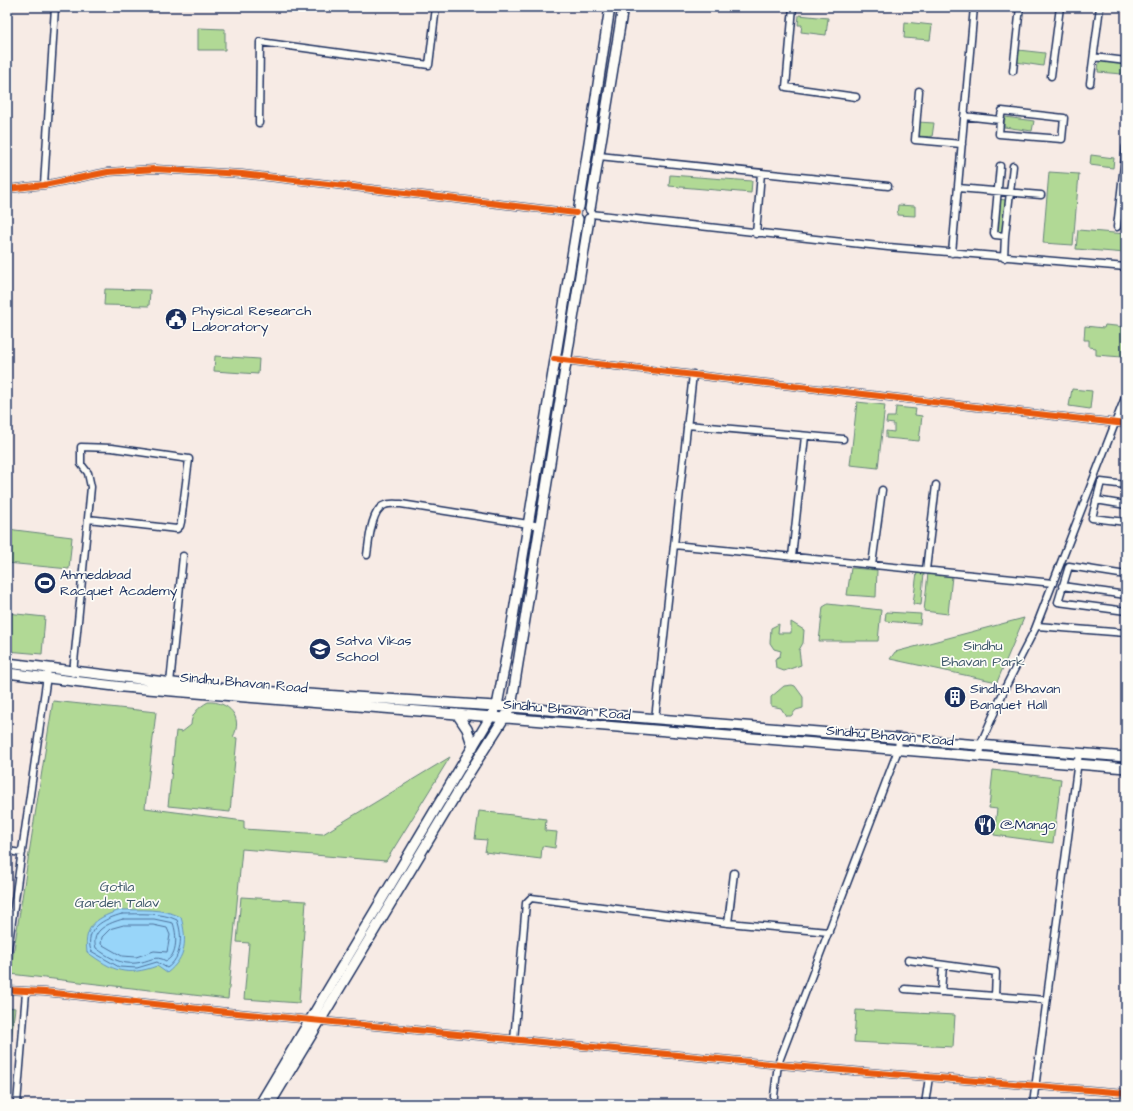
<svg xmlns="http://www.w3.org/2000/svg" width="1133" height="1111" viewBox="0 0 1133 1111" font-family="'Architects Daughter',sans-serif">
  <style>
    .green { fill: #b1d995; stroke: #66847a }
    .water { fill: #98d5f9; stroke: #6693bb }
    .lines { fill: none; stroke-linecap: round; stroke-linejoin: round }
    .shore { stroke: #4d719c; stroke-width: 1 }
    .street-casing { stroke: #1b2f5e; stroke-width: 9 }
    .secondary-casing { stroke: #1b2f5e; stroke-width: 12 }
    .street { stroke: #fdfcf7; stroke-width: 6 }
    .secondary { stroke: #fdfcf7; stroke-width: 9 }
    .cycleway-casing { stroke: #fdfcf7; stroke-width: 8 }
    .cycleway { stroke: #e8590c; stroke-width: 6 }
    .labels { text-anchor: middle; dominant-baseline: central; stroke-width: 3.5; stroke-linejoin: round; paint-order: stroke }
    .poi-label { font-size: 14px; fill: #1b2f5e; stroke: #fdfcf7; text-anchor: start }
    .park-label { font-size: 14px; fill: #405a6c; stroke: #fdfcf7 }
    .street-label { font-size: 14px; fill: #1b2f5e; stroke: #fdfcf7 }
  </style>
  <rect width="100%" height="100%" fill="#f7ebe5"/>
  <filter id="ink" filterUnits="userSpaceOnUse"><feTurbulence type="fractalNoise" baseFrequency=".025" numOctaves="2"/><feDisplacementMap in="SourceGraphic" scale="8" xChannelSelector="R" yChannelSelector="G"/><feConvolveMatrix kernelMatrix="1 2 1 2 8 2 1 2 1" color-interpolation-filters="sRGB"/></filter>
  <g filter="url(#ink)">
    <path class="green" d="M799 15 828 18 826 35 801 32 802 25H798Z
      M905 22 932 25 930 40 904 38Z
      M198 28 225 29V50H198Z
      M1018 50 1045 53 1043 66 1016 62Z
      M1099 61 1123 64 1122 74 1098 72Z
      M1005 117 1034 121 1032 131 1004 127Z
      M918 122 934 123 932 137 917 136Z
      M1091 155 1114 158 1113 168 1090 165Z
      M1049 172 1079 174 1073 245 1043 243Z
      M670 175 752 181 751 193 669 186Z
      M998 199 1006 200 1002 232H995Z
      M898 205 915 206V216L897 215Z
      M1078 230 1126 234V253L1076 249Z
      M105 289 150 290 149 306 104 305Z
      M1105 325 1126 327V342L1122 357 1096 355V348L1089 347V340H1084L1085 326 1104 328Z
      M215 356 259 359 258 374 214 371Z
      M1072 389 1092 391 1090 409 1069 406Z
      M857 402 885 405 878 468 850 465Z
      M896 407 916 409 915 415 922 416 919 441 886 438V431L894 432V424L886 423 887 417H895Z
      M7 529 72 537 69 569 7 563Z
      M851 568 877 570 876 597 847 595Z
      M917 572 924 573 921 605 913 604Z
      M928 573 952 576 948 614 924 611Z
      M828 604 881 610 878 641H819L823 607Z
      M886 612 921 614 920 624 885 621Z
      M7 613 45 617 42 654 7 651Z
      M1024 618 997 682 890 659 895 652Z
      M791 622 804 630 803 643 799 650 801 665 784 671 776 668 775 659 780 656 781 651 774 649 770 643 771 628 779 624 778 633H791Z
      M792 685 795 686 803 697V708L796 710 791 716H786L781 708 771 706V697L784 686Z
      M53 701 156 712 145 808 244 821V829L323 834 450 757 386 861 242 849 228 999 10 974Z
      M208 702C228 701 244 717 233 737L237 738 230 812 168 806 176 731 182 732 191 725C191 714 199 707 208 702Z
      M993 770 1061 779 1053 843 994 835 997 809 989 808Z
      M479 811 546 819 545 831 557 832 555 848 542 846 541 859 485 852 487 840 475 839Z
      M241 897 306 901 299 1003 244 999 249 943 237 942Z
      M7 1007 15 1008 10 1048H7Z
      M856 1010 955 1015 953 1047 854 1042Z"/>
    <path class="water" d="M121 910C141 910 162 908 181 917 187 940 187 957 167 973L157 966C126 977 113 971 87 952 83 925 98 917 121 910Z"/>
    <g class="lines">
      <path class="shore" d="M122 914C140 914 161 912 177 920 183 935 182 958 167 968L157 962 137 968 119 967 91 951C84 928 104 919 122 914Z
        M123 919H154L173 923C177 934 178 955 166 961 155 954 149 962 136 963 121 965 108 957 96 948 90 930 109 923 123 919Z
        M124 925H153L167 928 170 935 167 952 154 951 136 957 122 956 101 944 102 937 110 929Z"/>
      <g class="street-casing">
        <path id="street" d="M793 7 786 87 856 97
          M1094 57 1126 61
          M1013 71 1020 7
          M1051 76 1060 7
          M1090 83 1100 7
          M919 91 915 140 962 144
          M964 116 1000 120 1002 111 1064 118 1062 139 999 134 1000 120
          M259 123 260 42 429 65 436 7
          M599 156 888 186
          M1000 166 994 233 995 235 1005 236 1013 166
          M44 185 55 7
          M958 188 1041 195
          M7 189 44 185 108 172 155 169 242 174 576 213
          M591 214 888 247 1126 267
          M1117 227 1126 147
          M756 234 761 173
          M952 253 974 7
          M1004 258 1005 236
          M554 359 1126 424
          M687 425 843 439
          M1126 485 1101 482 1092 518 1126 522
          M1096 500 1126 505
          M674 545 693 374
          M367 555C369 542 371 509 385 505 389 503 396 504 401 504L541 526
          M792 557 805 436
          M872 565 882 490
          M926 570 936 485
          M1126 575 1069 566 1058 602 1126 611
          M1062 586 1126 595
          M1037 626 1126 633
          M73 673 91 487 88 473 81 464V447L112 448 189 459 181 522 180 526 177 529 88 519
          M170 683 183 556
          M655 719 674 545 1053 583
          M980 757 982 741 1006 686 1035 629 1126 395
          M7 851 22 853
          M728 923 734 873
          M7 956 48 669
          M908 960 996 972 995 996
          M905 989 1046 1000
          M7 990 45 992 227 1012 792 1066 1126 1093
          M941 992 943 965
          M514 1040 526 903 531 898 728 923 829 932
          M17 1104 26 992
          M773 1104 778 1064 898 750 899 738
          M925 1104 929 1077
          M1033 1104 1079 753"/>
      </g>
      <g class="secondary-casing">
        <path id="secondary" d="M579 207 610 7
          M590 209 623 7
          M7 663 215 688 511 707 1126 757
          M7 673 123 687 1126 768
          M457 714 467 729 473 747
          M260 1104 497 706 510 636 578 219
          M270 1104 466 778 511 707 589 219"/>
      </g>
      <use href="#street" class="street"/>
      <use href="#secondary" class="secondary"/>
      <g class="cycleway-casing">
        <path id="cycleway" d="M7 189 44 185 108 172 155 169 242 174 576 213
          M554 359 1126 424
          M7 990 45 992 227 1012 792 1066 1126 1093"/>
      </g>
      <use href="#cycleway" class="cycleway"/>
    </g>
  </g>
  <defs>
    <g id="civic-disc" transform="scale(1.15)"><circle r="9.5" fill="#1b2f5e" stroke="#fdfcf7"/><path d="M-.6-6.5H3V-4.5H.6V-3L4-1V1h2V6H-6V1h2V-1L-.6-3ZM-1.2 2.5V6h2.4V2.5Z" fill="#fff"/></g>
    <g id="stadium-disc" transform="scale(1.15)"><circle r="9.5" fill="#1b2f5e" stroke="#fdfcf7"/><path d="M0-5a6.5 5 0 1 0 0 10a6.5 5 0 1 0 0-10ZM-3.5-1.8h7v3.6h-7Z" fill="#fff"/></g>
    <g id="school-disc" transform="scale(1.15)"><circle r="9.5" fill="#1b2f5e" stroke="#fdfcf7"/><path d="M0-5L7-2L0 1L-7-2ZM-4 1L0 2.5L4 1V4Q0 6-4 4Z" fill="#fff"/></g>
    <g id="building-disc" transform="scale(1.15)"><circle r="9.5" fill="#1b2f5e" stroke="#fdfcf7"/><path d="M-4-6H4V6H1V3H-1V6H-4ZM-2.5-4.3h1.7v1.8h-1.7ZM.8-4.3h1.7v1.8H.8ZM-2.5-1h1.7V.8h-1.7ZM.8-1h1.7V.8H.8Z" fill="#fff"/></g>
    <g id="restaurant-disc" transform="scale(1.15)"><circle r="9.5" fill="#1b2f5e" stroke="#fdfcf7"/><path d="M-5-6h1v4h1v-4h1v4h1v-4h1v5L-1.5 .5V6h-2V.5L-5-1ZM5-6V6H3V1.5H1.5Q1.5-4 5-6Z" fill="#fff"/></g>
  </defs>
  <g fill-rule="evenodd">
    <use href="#civic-disc" x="176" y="319"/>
    <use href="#stadium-disc" x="45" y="583"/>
    <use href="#school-disc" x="320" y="649"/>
    <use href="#building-disc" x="955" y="697"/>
    <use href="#restaurant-disc" x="985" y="825"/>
  </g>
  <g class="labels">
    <g class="poi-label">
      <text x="192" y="311">Physical Research<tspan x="192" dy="16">Laboratory</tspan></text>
      <text x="60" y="575">Ahmedabad<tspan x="60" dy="16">Racquet Academy</tspan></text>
      <text x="336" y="641">Satva Vikas<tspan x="336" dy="16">School</tspan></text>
      <text x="970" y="689">Sindhu Bhavan<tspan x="970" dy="16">Banquet Hall</tspan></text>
      <text x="1000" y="825">@Mango</text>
    </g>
    <g class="park-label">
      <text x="983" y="646">Sindhu<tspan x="983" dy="16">Bhavan Park</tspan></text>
      <text x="117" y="887">Gotila<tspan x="117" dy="16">Garden Talav</tspan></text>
    </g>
    <g class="street-label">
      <text transform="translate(244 683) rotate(5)">Sindhu Bhavan Road</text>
      <text transform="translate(567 710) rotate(5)">Sindhu Bhavan Road</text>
      <text transform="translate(890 736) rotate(5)">Sindhu Bhavan Road</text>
    </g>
  </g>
  <rect width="1133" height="1111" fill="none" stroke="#fdfcf7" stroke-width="24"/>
  <rect x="12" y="12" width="1109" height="1087" fill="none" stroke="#1b2f5e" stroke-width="1.5" filter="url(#ink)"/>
</svg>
